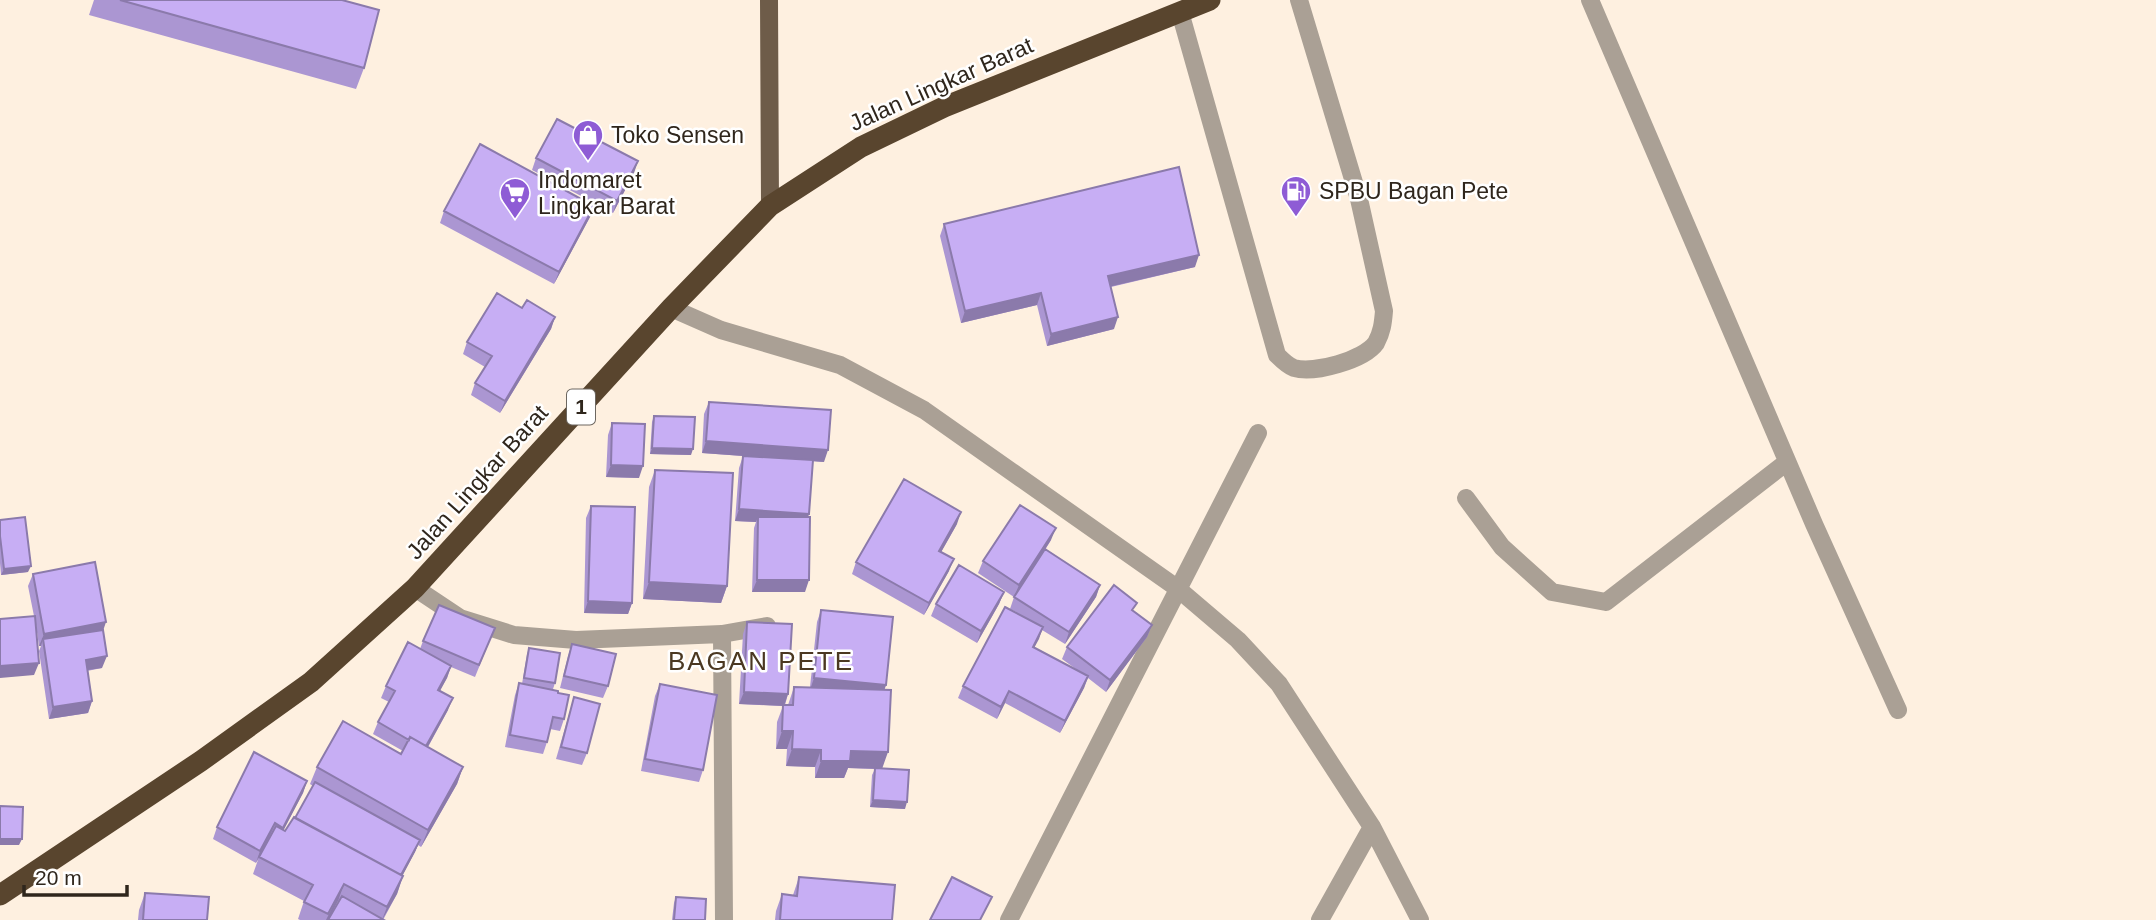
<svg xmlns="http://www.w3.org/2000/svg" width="2156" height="920" font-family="Arial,sans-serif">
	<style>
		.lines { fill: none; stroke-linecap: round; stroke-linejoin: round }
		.minor { stroke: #aaa095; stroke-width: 18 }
		.major { stroke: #6e5c49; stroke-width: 18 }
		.highway { stroke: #59452e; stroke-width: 21 }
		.wall { fill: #ab96d2 }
		.shaded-wall { fill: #8b7aab }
		.building { fill: #c7aef4; stroke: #8b7aab; stroke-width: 2 }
		.labels { text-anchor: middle; stroke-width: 5; stroke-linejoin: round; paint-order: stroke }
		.shield { fill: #fff; stroke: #6d6760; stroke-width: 2 }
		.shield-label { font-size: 21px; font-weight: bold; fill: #2f261c }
		.street-label { font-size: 23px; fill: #2f261c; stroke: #fff }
		.poi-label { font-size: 23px; fill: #2f261c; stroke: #fff; text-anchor: start }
		.quarter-label { font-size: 26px; letter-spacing: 2px; fill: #4b3821; stroke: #fff }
	</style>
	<rect width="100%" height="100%" fill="#fef0e0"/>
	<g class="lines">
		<path class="minor" d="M1590 0 1814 524 1898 710
			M1180 12 1277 355C1282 360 1288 366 1294 368 1314 374 1364 360 1376 343 1382 332 1383 323 1384 311L1359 199 1299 0
			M671 308 721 330 840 365 924 410 1177 588 1238 640 1279 684 1372 827 1420 920
			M1466 498 1502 547 1552 592 1606 602 1787 462
			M415 588 460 618 514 635 576 640 722 634 767 626
			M722 634 724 920
			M1009 920 1258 433
			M1320 920 1372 827"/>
		<path class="major" d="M769 0 770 206"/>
		<path class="highway" d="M0 895 201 761 311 682 415 588 671 308 770 206 861 147 944 107 1210 0"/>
	</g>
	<path class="wall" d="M94 0H342L364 68 356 89 89 15Z
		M536 158 634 173 613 213 532 170Z
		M594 206 590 217 554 284 440 223 444 211Z
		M944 224 1195 267 1111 287 1114 329 1047 346 1037 305 961 323 940 236Z
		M522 308 555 317 551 329 500 413 471 395 475 383 485 367 463 354 467 342Z
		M709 402 824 462 812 461 809 514 808 517 805 592H752L754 528 756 522 735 521 739 468 743 456 702 453 704 414Z
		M654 416 691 455 650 454 652 422Z
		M612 423 639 478 606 477 608 435Z
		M655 470 727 586 721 603 643 599 649 487Z
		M591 506 632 603 628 614 584 613 586 518Z
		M0 520 28 572 1 575 0 563Z
		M957 524 941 552 949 571 924 615 852 574 856 562Z
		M1051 540 1045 550 1100 585 1096 597 1065 644 1042 630 1034 648 1080 672 1062 659 1067 647 1134 611 1152 625 1147 637 1106 692 1088 678 1084 688 1060 733 1005 703 997 719 958 698 963 686 1016 612 1010 609 1014 597 978 573 983 561Z
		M33 574 103 631 102 668 87 671 92 701 88 713 49 719 39 651 41 646H39L36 625 34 675V616L28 586Z
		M1004 592 999 604 977 643 931 616 936 604Z
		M821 610 886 685 884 690 882 769 905 809 870 807 872 775 875 769 848 768 844 778H815V767L786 766 787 749H776L777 722 783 706 739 704 743 634 747 622 788 694 785 705H788L794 687H810L817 622Z
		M490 640 475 677 451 667 447 678 440 690 448 710 428 747 463 767 457 784 421 847 418 845 415 852 402 876H403L397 894 383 920 338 901 328 920H300L298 919 304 901 253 874 259 857 271 836 256 863 213 839 217 827 307 781 303 793 283 830 285 831 295 818 313 786 310 784 317 767 401 754 403 751 373 734 378 722 389 702 381 698 386 686 420 649 423 641Z
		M572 644 608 686 603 698 560 688 568 656Z
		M529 648 555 683 553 689 558 693 564 719 560 731 550 729 547 742 543 754 505 747 515 695 519 683 522 684 527 654Z
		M660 684 703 770 699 782 641 771 655 696Z
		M574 697 587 753 582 765 556 759Z
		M799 877 892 920H775L776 911 782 894 793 895Z
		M145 893 207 920H138L139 910Z
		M676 897 705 920H672L674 903Z"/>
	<path class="shaded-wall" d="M638 161 634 173 613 213 617 201Z
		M594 206 590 217 554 284 559 272Z
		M1199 255 1195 267 1104 288 1108 276Z
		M1041 293 1037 305 961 323 965 311Z
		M555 317 551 329 500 413 505 401Z
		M1118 317 1114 329 1047 346 1051 334Z
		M706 441 828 450 824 462 702 453Z
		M652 448 693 449 691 455 650 454Z
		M611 465 643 466 639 478 606 477Z
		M739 509 809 514 804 526 758 517 756 522 735 521Z
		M961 512 957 524 935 563 939 551Z
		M1056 528 1051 540 1014 597 1019 585Z
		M954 559 949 571 924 615 929 603Z
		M31 566 28 572 1 575 4 569Z
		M757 580H809L805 592H752Z
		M649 582 727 586 721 603 643 599Z
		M1100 585 1096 597 1065 644 1069 632Z
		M1004 592 999 604 977 643 981 631Z
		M588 601 632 603 628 614 584 613Z
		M106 622 102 634 43 639 41 646H39L44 634Z
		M1152 625 1147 637 1106 692 1110 680Z
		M1043 627 1039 639 1028 659 1033 647Z
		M107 656 102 668 81 671 86 660Z
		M39 663 34 675 0 678V666Z
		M451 666 447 678 434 702 438 690Z
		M1088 676 1084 688 1060 733 1065 721Z
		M814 678 886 685 882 697 810 690Z
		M1009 691 1005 703 997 719 1001 707Z
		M744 692 788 694 784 706 739 704Z
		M453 698 448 710 420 761 424 749Z
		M92 701 88 713 49 719 53 707Z
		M782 731H793L787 749H776Z
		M792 749 821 750 815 767 786 766Z
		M851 751 888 752 882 769 848 768 844 778H815L821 761Z
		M463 767 457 784 421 847 428 830Z
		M307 781 303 793 279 839 283 828Z
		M873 800 907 802 905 809 870 807Z
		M275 823 270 835 256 863 260 851Z
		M0 839H22L19 845H0Z
		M420 840 415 852 396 888 400 876Z
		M403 876 397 894 382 920 387 907Z
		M344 884 338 901 328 920H326Z"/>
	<path class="building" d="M120 0H342L379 10 364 68Z
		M557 119 638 161 617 201 536 158Z
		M480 144 594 206 559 272 444 211Z
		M1179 167 1199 255 1108 276 1118 317 1051 334 1041 293 965 311 944 224Z
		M497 293 522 308 527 300 555 317 505 401 475 383 492 356 467 342Z
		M709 402 831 410 828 450 706 441Z
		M654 416 695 417 693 449 652 448Z
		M612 423 645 424 643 466 611 465Z
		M743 456 813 460 809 514 739 509Z
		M655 470 733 473 727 586 649 582Z
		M904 479 961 512 939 551 954 559 929 603 856 562Z
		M1020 505 1056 528 1019 585 983 561Z
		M591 506 635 507 632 603 588 601Z
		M25 517 31 566 4 569 0 536V520Z
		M758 517H810L809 580H757Z
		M1045 549 1100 585 1069 632 1014 597Z
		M95 562 106 622 44 634 33 574Z
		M959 565 1004 592 981 631 936 604Z
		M1114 585 1137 603 1132 610 1152 625 1110 680 1067 647Z
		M439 605 495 628 479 665 423 641Z
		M1005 607 1043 627 1033 647 1088 676 1065 721 1009 691 1001 707 963 686Z
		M821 610 893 617 886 685 814 678Z
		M35 616 39 663 0 666V619Z
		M747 622 792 624 788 694 744 692Z
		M103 630 107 656 86 660 92 701 53 707 43 639Z
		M408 642 451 666 438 690 453 698 426 746 410 737 409 740 378 722 395 691 386 686Z
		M572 644 616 654 608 686 564 676Z
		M529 648 560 653 555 683 524 678Z
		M519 683 558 691V693L569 695 564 719 553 717 547 742 510 735Z
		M660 684 717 695 703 770 645 759Z
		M794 687 891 690 888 752 851 751 850 761H821V750L792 749 793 731H782L783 705H793Z
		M574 697 600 704 587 753 561 747Z
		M343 721 401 754 410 737 463 767 428 830 317 767Z
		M254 752 307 781 283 828 275 823 260 851 217 827Z
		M875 768 909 770 907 802 873 800Z
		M315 782 420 840 401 875 295 818Z
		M0 806 23 807 22 839H0Z
		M294 817 403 876 387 907 344 884 328 914 304 902 313 885 259 857 276 826 285 831Z
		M799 877 895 885 892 920H780L782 894 797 896Z
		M952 877 992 897 980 920H930Z
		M145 893 209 897 207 920H143Z
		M342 896 384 920H328Z
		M676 897 706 899 705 920H674Z"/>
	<defs>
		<g id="shop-pin" transform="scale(1.575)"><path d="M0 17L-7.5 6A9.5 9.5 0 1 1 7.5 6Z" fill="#8e5cd5" stroke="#fff"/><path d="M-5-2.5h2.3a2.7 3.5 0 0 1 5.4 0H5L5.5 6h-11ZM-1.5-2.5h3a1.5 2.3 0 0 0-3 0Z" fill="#fff"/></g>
		<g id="fuel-pin" transform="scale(1.575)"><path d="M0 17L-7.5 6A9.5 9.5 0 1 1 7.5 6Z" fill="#8e5cd5" stroke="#fff"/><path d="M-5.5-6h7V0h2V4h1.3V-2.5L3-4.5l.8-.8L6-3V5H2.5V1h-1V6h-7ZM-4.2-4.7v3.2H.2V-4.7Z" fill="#fff"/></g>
		<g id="supermarket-pin" transform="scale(1.575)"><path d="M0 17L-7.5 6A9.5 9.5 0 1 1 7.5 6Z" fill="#8e5cd5" stroke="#fff"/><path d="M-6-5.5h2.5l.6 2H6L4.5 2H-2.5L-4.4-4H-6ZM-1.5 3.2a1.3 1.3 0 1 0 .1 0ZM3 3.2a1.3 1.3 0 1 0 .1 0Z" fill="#fff"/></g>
	</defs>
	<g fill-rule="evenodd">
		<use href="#shop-pin" x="588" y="135"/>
		<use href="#fuel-pin" x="1296" y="191"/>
		<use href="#supermarket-pin" x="515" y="193"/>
	</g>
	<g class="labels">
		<rect class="shield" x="567" y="389.5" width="28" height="35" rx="5"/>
		<g class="shield-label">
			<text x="581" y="414">1</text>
		</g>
		<g class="street-label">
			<text transform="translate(941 84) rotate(-24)" y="8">Jalan Lingkar Barat</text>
			<text transform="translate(477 482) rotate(-48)" y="8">Jalan Lingkar Barat</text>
		</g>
		<g class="poi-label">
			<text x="611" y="143">Toko Sensen</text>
			<text x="538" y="188">Indomaret<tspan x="538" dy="26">Lingkar Barat</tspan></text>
			<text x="1319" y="199">SPBU Bagan Pete</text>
		</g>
		<g class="quarter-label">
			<text x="761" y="670">BAGAN PETE</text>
		</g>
	</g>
	<path d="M24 885v10h103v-10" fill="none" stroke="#2f261c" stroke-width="3.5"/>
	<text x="35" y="885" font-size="21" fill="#2f261c" stroke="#ffffff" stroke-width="5" paint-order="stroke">20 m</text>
</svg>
